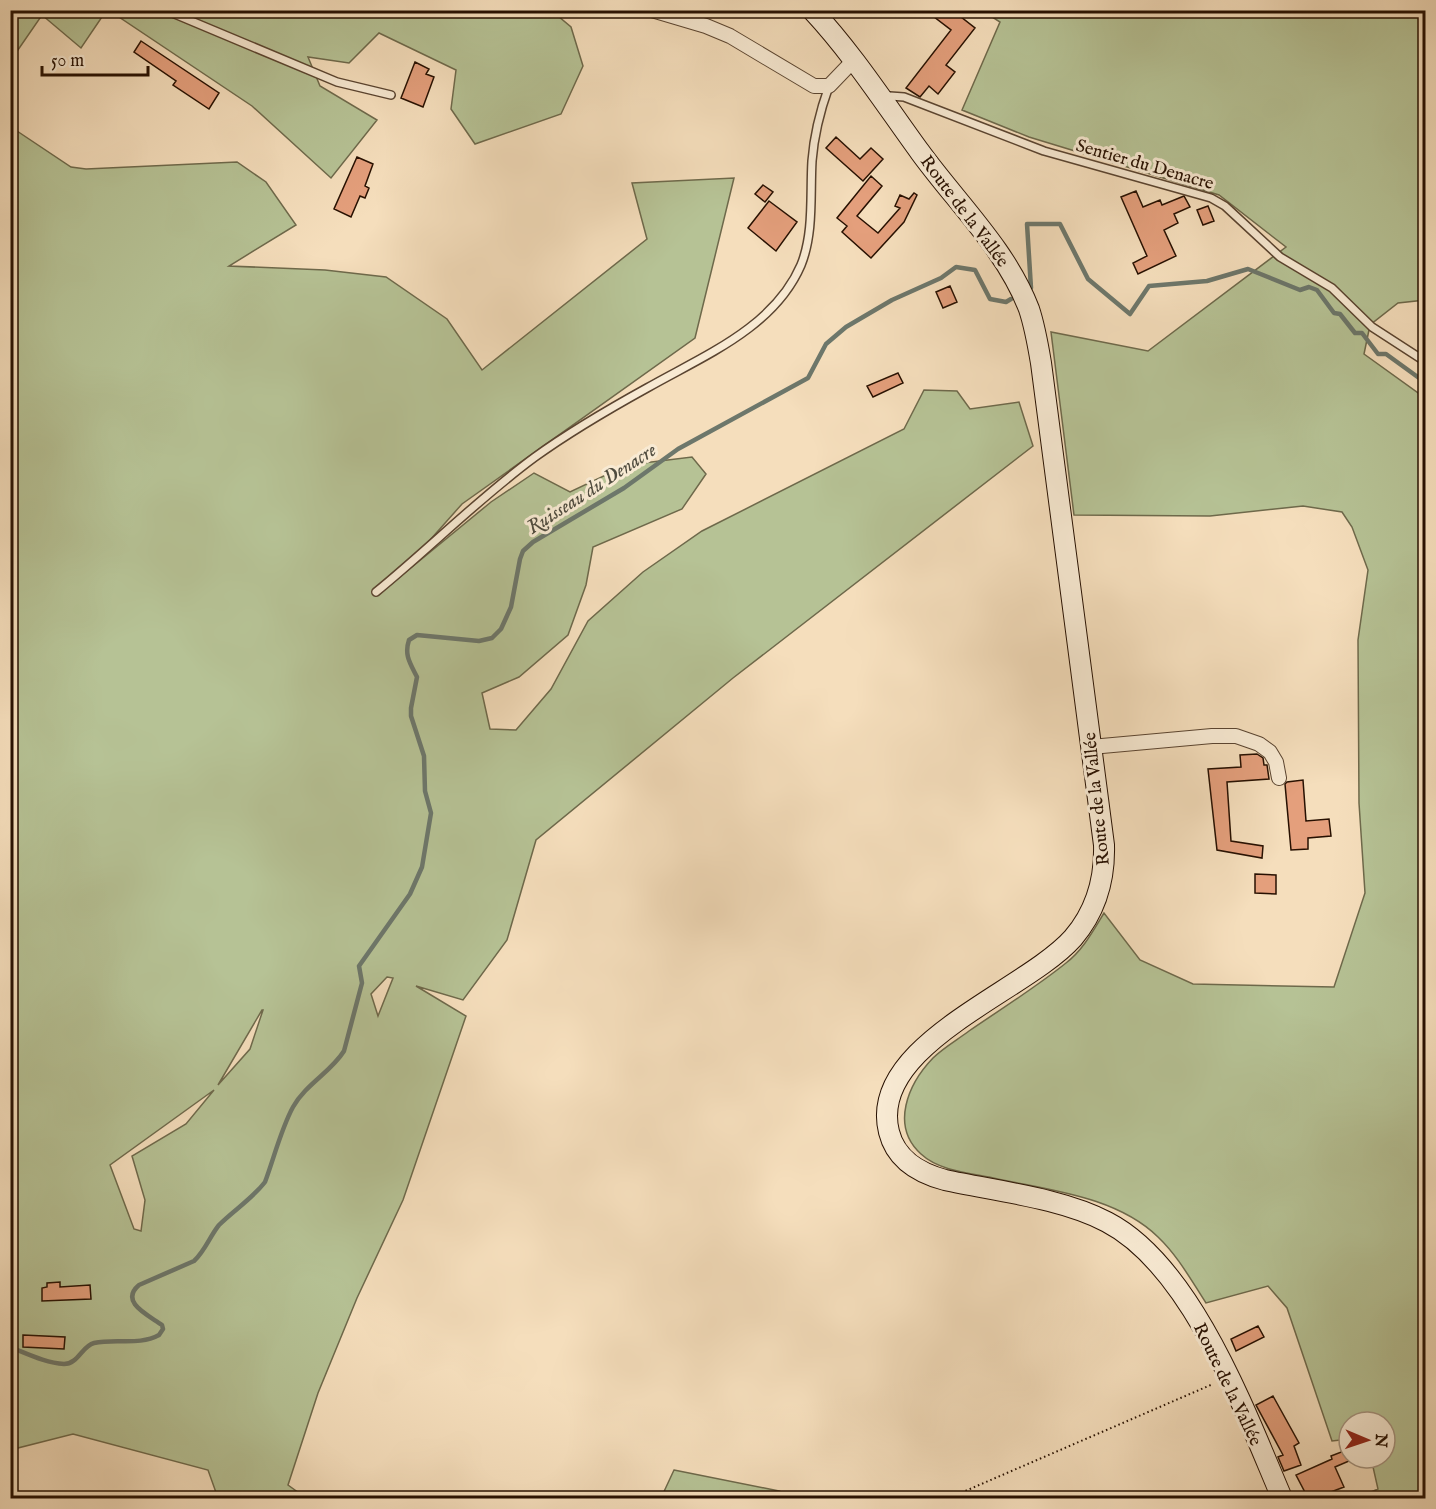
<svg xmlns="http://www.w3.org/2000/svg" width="1436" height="1509" font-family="'IM FELL English',serif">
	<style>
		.green { fill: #b6c295; stroke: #6e694b; stroke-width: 1.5; fill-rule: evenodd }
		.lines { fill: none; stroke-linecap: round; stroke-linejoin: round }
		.stream { stroke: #6d776b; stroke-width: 4.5 }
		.building { fill: #e49f7c; stroke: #271001; stroke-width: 1.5 }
		.lane-casing { stroke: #5a4430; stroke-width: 10 }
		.street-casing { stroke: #5a4430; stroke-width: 16 }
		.secondary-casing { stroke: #271001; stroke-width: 22 }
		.path { stroke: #271001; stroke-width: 2; stroke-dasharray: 1.5 3; stroke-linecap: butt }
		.lane { stroke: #f8ead3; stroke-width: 7 }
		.street { stroke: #f8ead3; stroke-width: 14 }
		.secondary { stroke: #f8ead3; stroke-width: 20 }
		.labels { text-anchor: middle; stroke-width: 6; stroke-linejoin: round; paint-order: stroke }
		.street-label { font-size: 18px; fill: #271001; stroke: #f8ead3 }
		.water-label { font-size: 20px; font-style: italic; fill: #504c3f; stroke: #f8ead3 }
	</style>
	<rect width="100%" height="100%" fill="#f5debc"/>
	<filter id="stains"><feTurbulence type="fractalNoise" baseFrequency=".00333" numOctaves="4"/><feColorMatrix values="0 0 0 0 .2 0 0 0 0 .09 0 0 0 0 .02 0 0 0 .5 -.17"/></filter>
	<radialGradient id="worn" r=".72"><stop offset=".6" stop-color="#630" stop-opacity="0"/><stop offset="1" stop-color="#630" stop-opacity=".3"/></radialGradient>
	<path class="green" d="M11 10H106V11L81 48 42 15 11 60Z
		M110 11H552L571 27 583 66 561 114 475 144 451 109 456 70 379 33 349 63 308 57 320 86 377 120 331 178 252 106Z
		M983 11H1425V300L1398 303 1370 325 1364 354 1425 398V1498H1357L1378 1489 1371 1458H1385V1422H1349V1439L1332 1441 1287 1308 1268 1286 1206 1303C1191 1280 1178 1256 1158 1237 1115 1195 1045 1190 989 1177 967 1173 938 1170 921 1154 890 1126 908 1084 933 1058 943 1048 957 1040 969 1031 1001 1009 1035 988 1066 963 1083 950 1093 931 1104 913L1140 960 1193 984 1334 987 1365 893 1359 803 1358 640 1368 570 1352 527 1342 512 1303 506 1210 516 1074 515 1051 332 1148 351 1286 247 1219 195 1029 137 962 110 1000 22Z
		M11 127 71 167 86 169 237 162 266 182 296 225 229 266 325 270 386 277 447 319 482 370 647 239 632 183 734 178 695 338 462 504 390 585 491 502 534 473 570 492 627 465 692 457 706 474 682 509 593 547 586 585 568 635 519 677 482 693 490 729 516 730 551 689 588 621 643 572 702 531 904 429 924 390 957 391 970 409 1019 402 1033 446 733 678 536 840 507 940 463 1000 416 986 466 1016 403 1200 357 1298 318 1393 288 1485 306 1498H218L208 1470 73 1434 18 1448 11 1456ZM387 977 393 978 378 1016 371 994ZM263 1010 250 1049 218 1085 262 1010ZM214 1090 186 1124 132 1156 145 1200 141 1231 134 1229 110 1165Z
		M674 1470 779 1491 797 1498H661Z"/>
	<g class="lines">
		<path class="stream" d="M1031 288 1027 224H1060L1088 279 1130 314 1149 286 1207 281 1248 269 1300 290 1309 287 1317 290 1334 313 1340 314 1355 333H1362L1378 354H1386L1426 383
			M10 1347C28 1354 46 1363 64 1364 78 1364 82 1346 94 1343 116 1338 139 1346 159 1335L163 1329 162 1325C148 1315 119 1302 139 1285L194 1261C205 1251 210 1236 219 1225 234 1210 252 1199 265 1182 274 1158 281 1129 293 1107 306 1084 331 1072 344 1051L362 983 359 966 410 894 422 867 431 813 425 791 424 756 411 716V708L417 677C410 663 404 655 409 640L417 635 479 641 492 638 501 629 511 607 520 559 523 551 533 542 624 488 678 449 808 378 826 344 846 327 892 300 941 278 956 267 975 270 990 299 1006 302 1011 299"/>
	</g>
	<path class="building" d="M925 10H952L975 28 946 65 955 72 938 94 929 86 920 97 906 88 951 30Z
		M141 41 219 93 209 109 173 85 176 81 134 52Z
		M415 62 429 69 426 74 434 77 423 107 401 98Z
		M836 137 860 159 871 148 883 159 863 181 826 148Z
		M357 157 373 164 365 186 369 188 365 198 360 196 351 217 334 209Z
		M871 176 882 186 857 216 878 233 900 208 895 206 900 195 909 199 914 193 917 195 904 222 871 258 842 232 847 226 837 218Z
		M763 185 773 192 765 202 755 194Z
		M1136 191 1143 207 1160 200 1162 205 1184 196 1190 207 1174 214 1178 223 1164 230 1176 256 1138 274 1133 263 1147 256 1121 197Z
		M769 201 797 222 776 251 748 228Z
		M1208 206 1214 221 1203 225 1197 210Z
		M950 286 957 302 943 308 936 292Z
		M898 373 903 383 873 397 867 386Z
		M1257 754 1263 758 1264 765H1267L1269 779 1227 782 1231 841 1263 846 1262 858 1217 850 1208 769 1241 767 1240 755Z
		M1303 780 1306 821 1329 819 1331 836 1308 838V849L1291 850 1285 784 1287 782Z
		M1255 874 1276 875V894L1255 893Z
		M60 1282V1287L90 1285 91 1299 42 1301V1288L47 1287V1283Z
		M1258 1326 1264 1337 1236 1351 1231 1339Z
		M23 1335 65 1337 64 1349 23 1347Z
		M1273 1396 1299 1443 1294 1446 1301 1465 1284 1471 1278 1457 1283 1455 1256 1405Z
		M1349 1449V1461L1335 1467 1344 1487 1315 1498H1308L1296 1475 1332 1459 1331 1456Z"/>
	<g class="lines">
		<g class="lane-casing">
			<path id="lane" d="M165 10 337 82 391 95
				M884 99 890 96 904 97 1044 151 1211 198 1225 206 1280 257 1332 288 1372 327 1426 362
				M376 592C430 548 479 498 535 457 571 431 609 409 647 388 703 356 774 328 801 265 814 233 810 195 812 161 814 135 820 111 829 86"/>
		</g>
		<g class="street-casing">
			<path id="street" d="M652 10 706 26 730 36 814 86H829L854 60
				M1091 747 1212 736H1236L1259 744 1270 752 1276 762 1279 778"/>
		</g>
		<g class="secondary-casing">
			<path id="secondary" d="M812 10C853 54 885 104 920 152 957 203 1006 249 1029 309 1035 327 1038 345 1041 363L1104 845C1105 880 1096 911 1073 938 1025 992 867 1045 889 1132 896 1160 919 1173 945 1180 995 1191 1062 1198 1107 1222 1192 1266 1246 1414 1282 1498"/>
		</g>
		<path class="path" d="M949 1498 1213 1384"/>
		<use href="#lane" class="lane"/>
		<use href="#street" class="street"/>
		<use href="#secondary" class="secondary"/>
	</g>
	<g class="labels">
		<g class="street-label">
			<text transform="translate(1145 164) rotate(16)" y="6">Sentier du Denacre</text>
			<text transform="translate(965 211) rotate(53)" y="6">Route de la Vallée</text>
			<text transform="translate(1096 799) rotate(-96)" y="6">Route de la Vallée</text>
			<text transform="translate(1228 1384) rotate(64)" y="6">Route de la Vallée</text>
		</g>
		<g class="water-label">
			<text transform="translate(591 488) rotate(-33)" y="7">Ruisseau du Denacre</text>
		</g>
	</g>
	<rect width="1436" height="1509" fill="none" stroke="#f5debc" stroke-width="36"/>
	<rect x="12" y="12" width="1412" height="1485" fill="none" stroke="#271001" stroke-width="3"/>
	<rect x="18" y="18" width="1400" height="1473" fill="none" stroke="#271001" stroke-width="1.5"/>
	<g transform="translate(1367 1440) rotate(92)"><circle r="28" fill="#f8ead3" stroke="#a4937f" stroke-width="1.5"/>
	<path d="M0-4.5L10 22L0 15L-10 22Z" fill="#8f2418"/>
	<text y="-9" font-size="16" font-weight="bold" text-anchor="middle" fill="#271001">N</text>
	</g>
	<path d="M42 66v9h106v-9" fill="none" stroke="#271001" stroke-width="3"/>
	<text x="51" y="66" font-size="18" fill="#271001" stroke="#f8ead3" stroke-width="4.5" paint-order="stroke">50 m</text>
	<rect width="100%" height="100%" filter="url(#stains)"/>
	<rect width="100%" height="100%" fill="url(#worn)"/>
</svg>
